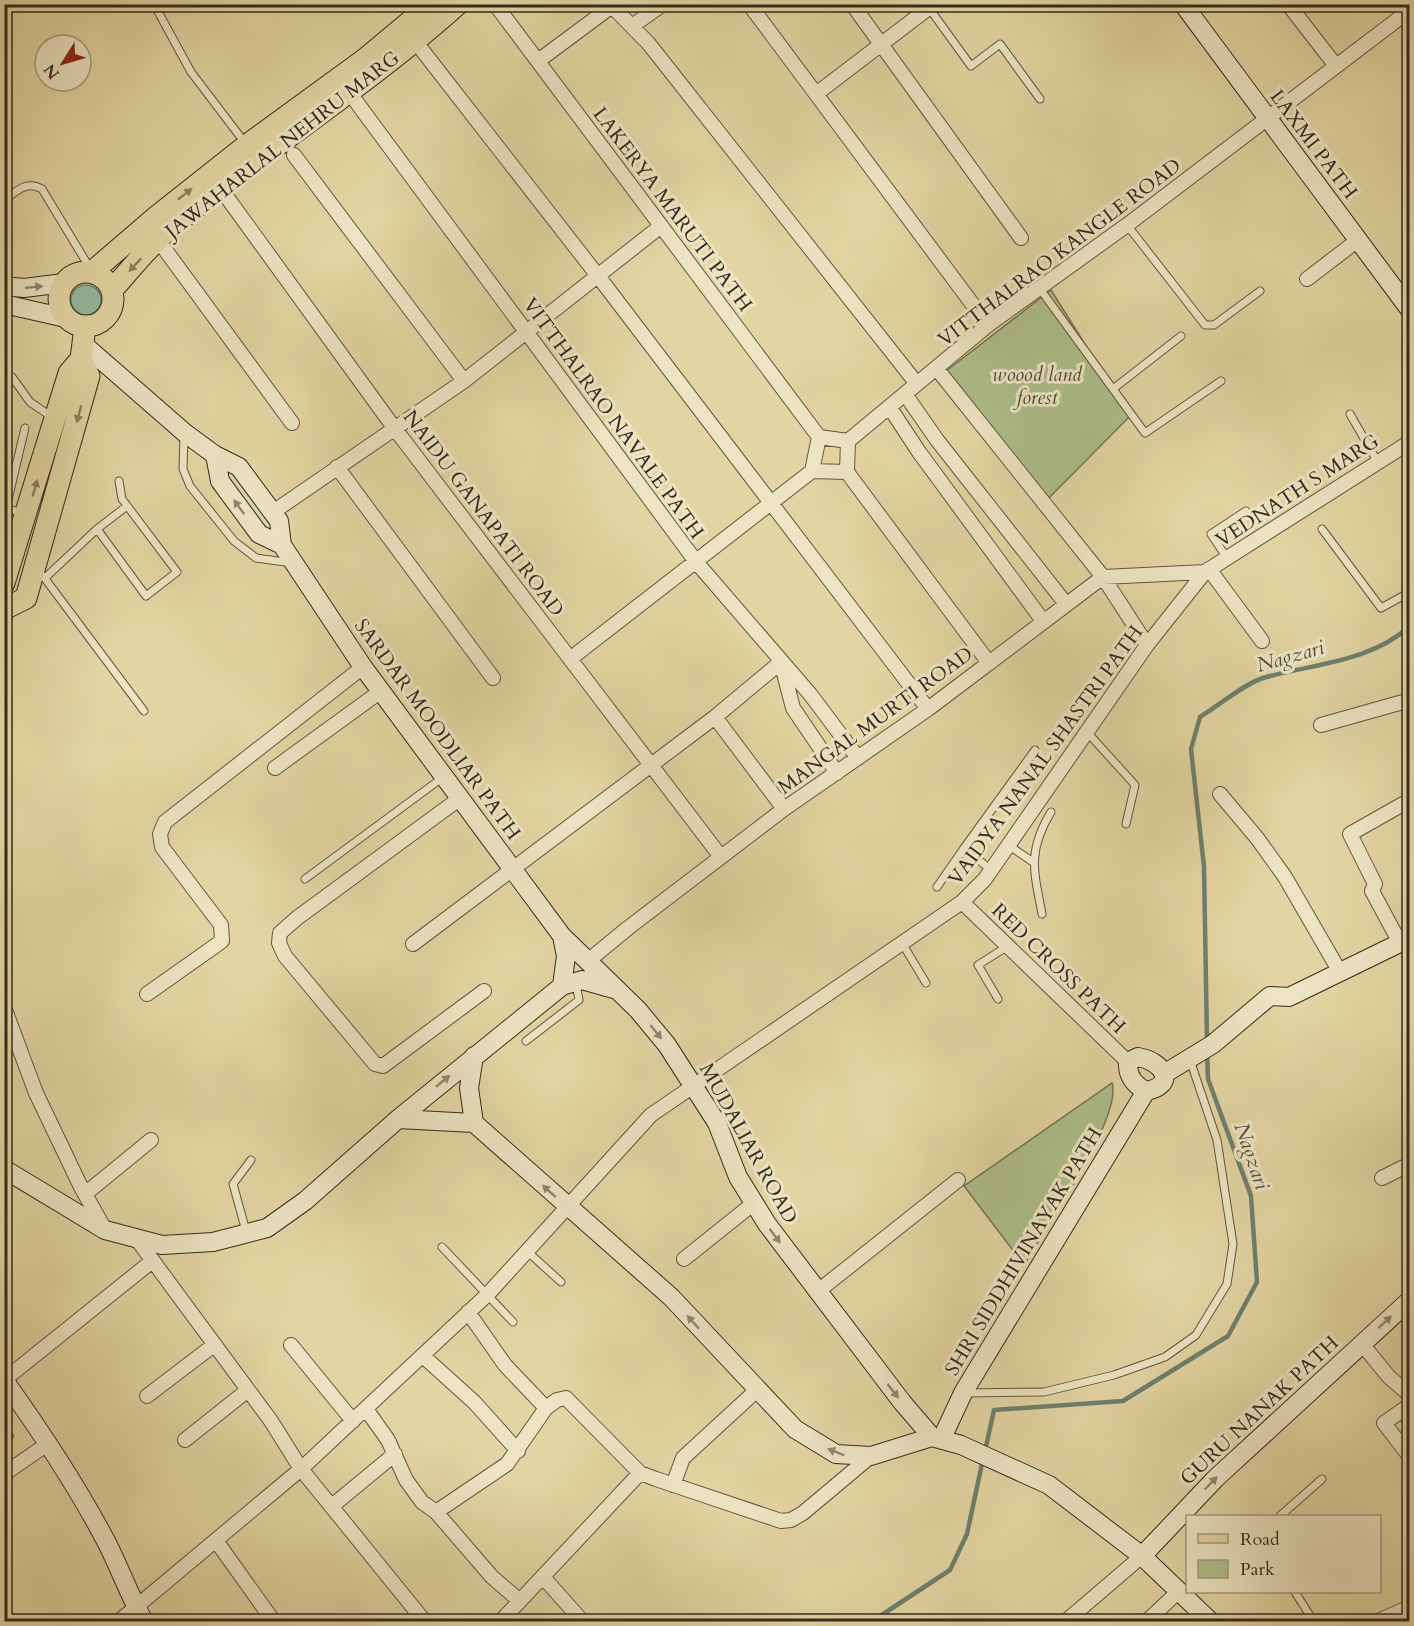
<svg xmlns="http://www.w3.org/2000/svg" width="1414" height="1626" font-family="Cardo,serif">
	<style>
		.green { fill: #adbe8a; stroke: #707454; stroke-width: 1.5 }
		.water { fill: #96b9a1; stroke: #6e806d; stroke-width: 1.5 }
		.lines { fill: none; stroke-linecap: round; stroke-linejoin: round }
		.stream { stroke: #6e806d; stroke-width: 4.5 }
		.lane-casing { stroke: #5f5640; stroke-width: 9 }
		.street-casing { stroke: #5f5640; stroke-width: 16 }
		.secondary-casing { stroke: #332b1f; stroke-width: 20 }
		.primary-casing { stroke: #332b1f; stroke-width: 23 }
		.lane { stroke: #ede4c3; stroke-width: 7 }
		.street { stroke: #ede4c3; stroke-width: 14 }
		.secondary { stroke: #ede4c3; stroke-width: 18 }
		.primary { stroke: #e3d5a3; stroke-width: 21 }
		.oneway { fill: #8b8061 }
		.oneway2 { fill: #908871 }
		.labels { text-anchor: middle; stroke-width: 6; stroke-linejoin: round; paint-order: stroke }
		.street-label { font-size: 20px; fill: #332b1f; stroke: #ede4c3 }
		.park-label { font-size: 20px; font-style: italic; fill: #4b4834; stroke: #ede4c3 }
		.water-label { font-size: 21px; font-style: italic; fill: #4c4e40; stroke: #ede4c3 }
	</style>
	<rect width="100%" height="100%" fill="#e3d5a3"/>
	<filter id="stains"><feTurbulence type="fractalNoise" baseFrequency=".00333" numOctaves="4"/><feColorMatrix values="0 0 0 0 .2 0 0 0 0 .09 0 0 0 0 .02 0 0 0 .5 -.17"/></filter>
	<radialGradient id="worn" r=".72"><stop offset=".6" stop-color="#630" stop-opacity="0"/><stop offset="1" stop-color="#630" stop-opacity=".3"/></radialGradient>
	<path class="green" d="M1051 290 1113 389 1133 413 1048 499 945 372Z
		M1112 1083C1123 1116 1044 1231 1024 1265L964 1186Z"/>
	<path class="water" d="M71 300a15 15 0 1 1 30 0a15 15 0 1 1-30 0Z"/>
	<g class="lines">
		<path class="stream" d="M1207 1041 1204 867 1191 749 1200 717C1218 706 1244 684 1263 678 1312 664 1371 662 1410 626
			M4 1419 12 1436 4 1449
			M985 1451 994 1410 1123 1401 1228 1336 1257 1282 1251 1196 1208 1079 1207 1052
			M871 1622 950 1570 967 1534 983 1459"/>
		<g class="lane-casing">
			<path id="lane" d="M155 6 191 72 245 143
				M929 8 971 66 1000 44 1040 99
				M4 200C17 191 27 180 42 189L91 270
				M1127 225 1205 325H1214L1260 291
				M1040 289 1145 433 1221 381
				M12 377 30 402 52 417
				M1113 389 1181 336
				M1350 414 1377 461
				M184 435 183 469 190 486 234 541 256 558 292 563
				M22 513 6 508 25 428
				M97 529 127 506
				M1322 529 1381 608 1410 592
				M1227 558 1211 534 1246 511
				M43 576 144 711
				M45 578 97 529 146 596 177 572 122 499 119 481
				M1087 732 1135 785 1126 824
				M1008 845 1033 862
				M991 870 964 848 1035 750
				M305 879 442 778
				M937 887 964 848
				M1042 914C1034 871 1027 852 1051 812
				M902 943 926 983
				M998 999 978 965 1008 946
				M526 1041 579 1000 576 984
				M246 1231 233 1184 251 1160
				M442 1247 513 1322
				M528 1252 561 1282
				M966 1393 1044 1392 1114 1375 1165 1357 1196 1335 1227 1284 1233 1244 1217 1140 1190 1060
				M1280 1516 1322 1479
				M1295 1592 1314 1622"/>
		</g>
		<g class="street-casing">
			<path id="street" d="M495 4 819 437
				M610 4 649 44 917 384
				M749 4 988 325
				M852 4 1021 238
				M1288 4 1336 66
				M632 26 663 4
				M415 41 598 276 928 709
				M538 61 612 6
				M349 92 697 563 810 694 858 758
				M816 94 934 4
				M294 155 464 381
				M221 189 395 429 721 857
				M158 240 292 423
				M1307 279 1358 240
				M937 369 1103 577 1147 645
				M905 394 937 440 1066 604
				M890 408 919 452 1043 621
				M819 437 848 441 847 472 812 471Z
				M848 441 988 325 1127 225 1410 10
				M337 467 493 678
				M847 472 989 663
				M273 512 464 381 661 226
				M1209 569 1262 641
				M570 659 812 471
				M715 717 784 809
				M1321 725 1410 700
				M275 768 381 691
				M1220 794 1257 838 1285 877 1340 972
				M459 799 297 918 280 933 279 943 285 956 375 1064 383 1066 484 991
				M962 902 1128 1062
				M1400 943 1372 891 1375 884 1350 834 1403 804
				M413 944 715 717 781 662 793 708 837 773
				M589 960 628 928 784 809 928 709 1103 577 1205 572
				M147 994 222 941 221 925 162 847 160 834 165 822 363 667
				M4 1007 36 1093 80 1185 105 1230
				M1382 1178 1410 1164
				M85 1194 151 1140
				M136 1238 271 1421 301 1469 425 1622
				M684 1259 754 1203
				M817 1292 958 1180
				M468 1312 505 1365 546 1408 557 1400 566 1398 640 1473 656 1479 781 1521 791 1520 803 1513 871 1456
				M1362 1344 1389 1377 1410 1395
				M291 1345 353 1421
				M423 1356 474 1402 518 1451
				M4 1380 151 1262
				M147 1396 214 1345
				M1410 1405 1384 1423 1410 1457
				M366 1409 388 1440 406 1480 422 1502 436 1512 492 1577 520 1601
				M185 1440 248 1390
				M4 1474 49 1443
				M673 1485 683 1458 757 1390
				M332 1506 395 1454
				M436 1512 507 1464 546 1408
				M217 1542 274 1622
				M543 1577 583 1622
				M118 1622 301 1469 488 1294 651 1115 962 902 985 879 1147 645 1205 572 1410 442
				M500 1622 640 1473
				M1065 1622 1142 1556
				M1146 1622 1179 1591
				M1376 1622 1410 1607"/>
		</g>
		<g class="secondary-casing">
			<path id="secondary" d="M1183 4 1410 310
				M4 286 24 288 64 283
				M4 304 66 318
				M83 344 185 433 215 455 239 467 279 521 282 545 363 667 562 936 638 1010 667 1045 717 1123 738 1177 767 1224 902 1402 932 1437
				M215 455 220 481 259 534 282 545
				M562 986 566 956 562 936
				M1138 1057C1163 1061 1178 1085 1146 1091 1134 1085 1127 1075 1128 1062Z
				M1164 1074 1213 1044 1270 996 1289 997 1410 938
				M398 1119 474 1123 671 1297 795 1429 836 1454 871 1456 932 1437 961 1445 1049 1485 1142 1556 1211 1622
				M474 1123 469 1088 474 1056
				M4 1169 105 1230 162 1245 213 1242 267 1228 305 1201 398 1119 562 986 582 980 614 989
				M4 1380C42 1433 77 1486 107 1543 120 1569 130 1596 144 1622
				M942 1438 963 1393 1146 1091
				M1142 1556 1216 1478 1410 1300"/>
		</g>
		<g class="primary-casing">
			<path id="primary" d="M59 299a27 27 0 1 1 54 0a27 27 0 1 1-54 0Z
				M92 272 156 217 247 145 365 59 431 4
				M112 290C130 270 148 247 168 230 262 151 367 86 458 4
				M4 583 69 373 81 359 85 327
				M4 609 26 598 89 376 81 359"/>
		</g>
		<use href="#lane" class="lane"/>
		<use href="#street" class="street"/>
		<use href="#secondary" class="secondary"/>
		<use href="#primary" class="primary"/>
	</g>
	<defs><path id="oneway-solid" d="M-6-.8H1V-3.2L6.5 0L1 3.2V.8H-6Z" transform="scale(1.5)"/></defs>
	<g class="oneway">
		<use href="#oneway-solid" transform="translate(185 194) rotate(-38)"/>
		<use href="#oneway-solid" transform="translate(135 265) rotate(133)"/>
		<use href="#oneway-solid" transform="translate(79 414) rotate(105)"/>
		<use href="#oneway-solid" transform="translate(35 488) rotate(-74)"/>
	</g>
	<g class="oneway2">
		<use href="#oneway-solid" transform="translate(34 287) rotate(-6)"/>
		<use href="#oneway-solid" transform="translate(239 507) rotate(-126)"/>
		<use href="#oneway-solid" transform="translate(656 1032) rotate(51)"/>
		<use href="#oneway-solid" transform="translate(443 1081) rotate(-40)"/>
		<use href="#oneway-solid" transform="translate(549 1191) rotate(-138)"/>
		<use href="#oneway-solid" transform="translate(775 1236) rotate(53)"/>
		<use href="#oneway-solid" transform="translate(693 1322) rotate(-132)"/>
		<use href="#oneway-solid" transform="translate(1385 1322) rotate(-43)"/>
		<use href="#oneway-solid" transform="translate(893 1391) rotate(52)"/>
		<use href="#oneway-solid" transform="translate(836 1452) rotate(-158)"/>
		<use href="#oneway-solid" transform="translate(1211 1483) rotate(-46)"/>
	</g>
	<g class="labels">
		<g class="street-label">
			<text transform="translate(282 144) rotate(-38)" y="7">JAWAHARLAL NEHRU MARG</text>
			<text transform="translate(1314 144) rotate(53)" y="7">LAXMI PATH</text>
			<text transform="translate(673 209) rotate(53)" y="7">LAKERYA MARUTI PATH</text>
			<text transform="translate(1059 252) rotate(-37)" y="7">VITTHALRAO KANGLE ROAD</text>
			<text transform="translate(614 418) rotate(54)" y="7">VITTHALRAO NAVALE PATH</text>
			<text transform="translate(1297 490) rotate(-33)" y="7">VEDNATH S MARG</text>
			<text transform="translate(484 513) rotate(53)" y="7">NAIDU GANAPATI ROAD</text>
			<text transform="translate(875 720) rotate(-36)" y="7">MANGAL MURTI ROAD</text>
			<text transform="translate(438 729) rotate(54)" y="7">SARDAR MOODLIAR PATH</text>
			<text transform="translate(1045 755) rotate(-54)" y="7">VAIDYA NANAL SHASTRI PATH</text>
			<text transform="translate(1059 968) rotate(44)" y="7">RED CROSS PATH</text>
			<text transform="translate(749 1143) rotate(61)" y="7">MUDALIAR ROAD</text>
			<text transform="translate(1023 1251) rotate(-59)" y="7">SHRI SIDDHIVINAYAK PATH</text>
			<text transform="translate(1259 1410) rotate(-43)" y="7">GURU NANAK PATH</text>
		</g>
		<g class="park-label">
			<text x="1037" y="381">woood land<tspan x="1037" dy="23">forest</tspan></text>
		</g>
		<g class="water-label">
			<text transform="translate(1290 656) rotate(-16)" y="7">Nagzari</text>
			<text transform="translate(1252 1156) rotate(71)" y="7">Nagzari</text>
		</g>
	</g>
	<rect width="1414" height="1626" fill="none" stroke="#e3d5a3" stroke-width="24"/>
	<rect x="6" y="6" width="1402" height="1614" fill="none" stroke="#332b1f" stroke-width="3"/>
	<rect x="12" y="12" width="1390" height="1602" fill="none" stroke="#332b1f" stroke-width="1.5"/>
	<rect x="1186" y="1515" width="195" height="78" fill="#ede4c3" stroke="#a39a81" stroke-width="1.5"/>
	<rect x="1198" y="1534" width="30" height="9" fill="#e3d5a3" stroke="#a39a81" stroke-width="1.5"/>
	<text x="1240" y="1545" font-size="18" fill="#332b1f">Road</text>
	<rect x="1198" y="1560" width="30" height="18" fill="#adbe8a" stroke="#a39a81" stroke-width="1.5"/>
	<text x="1240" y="1575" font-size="18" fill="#332b1f">Park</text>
	<g transform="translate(63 63) rotate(233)"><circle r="28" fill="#ede4c3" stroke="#a39a81" stroke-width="1.5"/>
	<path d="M0-4.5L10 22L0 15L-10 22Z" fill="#8f2418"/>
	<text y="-9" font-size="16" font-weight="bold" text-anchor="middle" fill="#332b1f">N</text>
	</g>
	<rect width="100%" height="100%" filter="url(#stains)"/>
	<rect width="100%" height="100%" fill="url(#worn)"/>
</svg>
